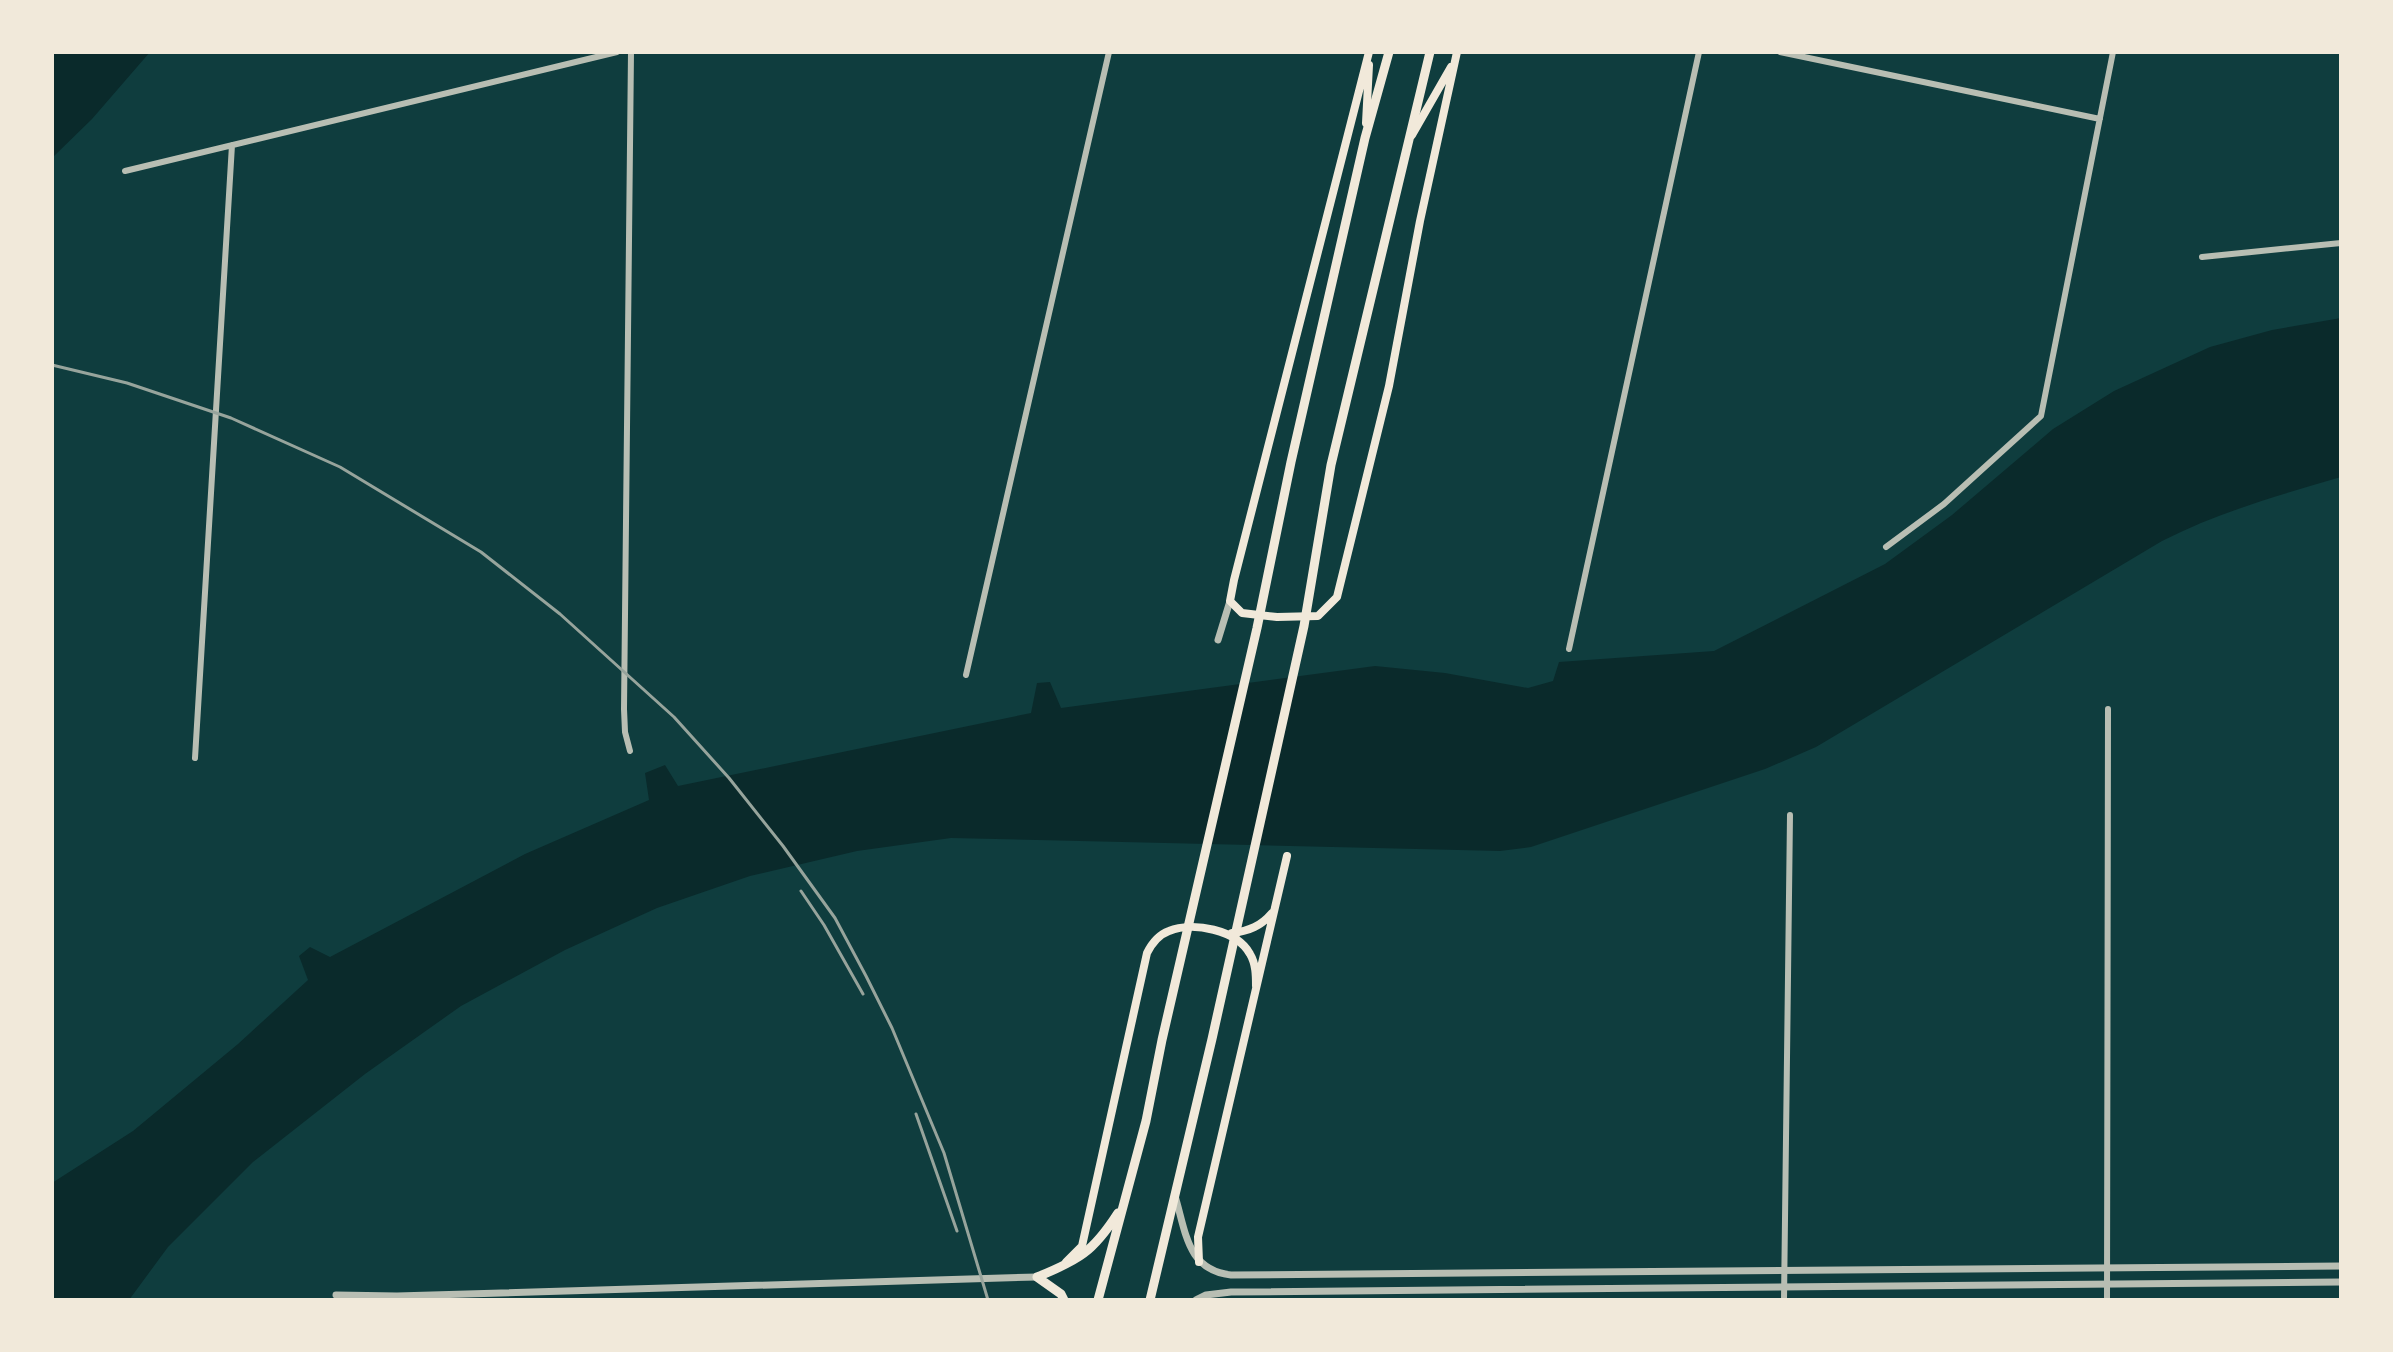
<svg xmlns="http://www.w3.org/2000/svg" width="2393" height="1352" font-family="'Source Sans 3',sans-serif">
	<style>
		.water { fill: #0a2a2b }
		.lines { fill: none; stroke-linecap: round; stroke-linejoin: round }
		.minor { stroke: #b8beb3; stroke-width: 6 }
		.tertiary { stroke: #b8beb3; stroke-width: 7 }
		.secondary { stroke: #f1e9da; stroke-width: 8 }
		.primary { stroke: #f1e9da; stroke-width: 9 }
		.rail { stroke: #97a49c; stroke-width: 3 }
	</style>
	<rect width="100%" height="100%" fill="#0f3d3e"/>
	<path class="water" d="M52 52H150L92 119 52 158Z
		M2341 318V477C2280 495 2219 512 2162 541L1816 747 1765 769 1531 847 1500 851 951 838 857 851 750 876 657 908 565 950 461 1006 365 1074 253 1162 168 1247 129 1300H52V1183L133 1131 238 1044 308 980 299 956 310 947 330 957 525 854 649 800 645 773 665 765 678 786 1031 713 1037 683 1050 682 1061 708 1375 666 1445 673 1528 688 1553 681 1559 662 1714 651 1885 564 1952 515 2053 429 2114 391 2210 347 2272 330Z"/>
	<g class="lines">
		<path class="minor" d="M1780 52 2100 119
			M125 171 617 52
			M2202 257 2341 243
			M1886 547 1944 504 2041 416 2113 52
			M1569 649 1699 52
			M966 675 1109 52
			M630 751 625 732 624 709 631 52
			M195 758 232 145
			M1784 1300 1790 815
			M2107 1300 2108 709"/>
		<path class="tertiary" d="M1218 640 1230 601
			M1175 1196C1186 1232 1187 1270 1231 1275L2341 1266
			M336 1295 397 1296 1037 1277
			M1196 1300 1206 1295 1231 1292 2341 1282"/>
		<path class="secondary" d="M1369 52 1234 580 1230 601 1242 613 1277 617 1318 616 1337 597 1389 386 1420 221 1457 52
			M1366 123 1369 65
			M1412 135 1451 67
			M1232 933C1249 931 1261 926 1272 913
			M1066 1262 1082 1246 1147 953C1152 943 1158 935 1169 931 1193 921 1237 930 1250 954 1256 964 1256 976 1256 986
			M1199 1262 1198 1237 1287 856"/>
		<path class="primary" d="M1037 1277C1079 1260 1093 1252 1118 1213
			M1037 1277 1061 1294 1064 1300
			M1098 1300 1146 1121 1162 1040 1257 628 1291 462 1365 138 1389 52
			M1150 1300 1212 1039 1304 626 1331 465 1430 52"/>
		<path class="rail" d="M52 365 127 383 231 418 340 467 481 552 560 614 674 717 729 778 783 846 835 918 866 976 892 1028 944 1153 988 1300
			M801 891 824 925 863 994
			M916 1114 957 1231"/>
	</g>
	<rect width="2393" height="1352" fill="none" stroke="#f1e9da" stroke-width="108"/>
</svg>
